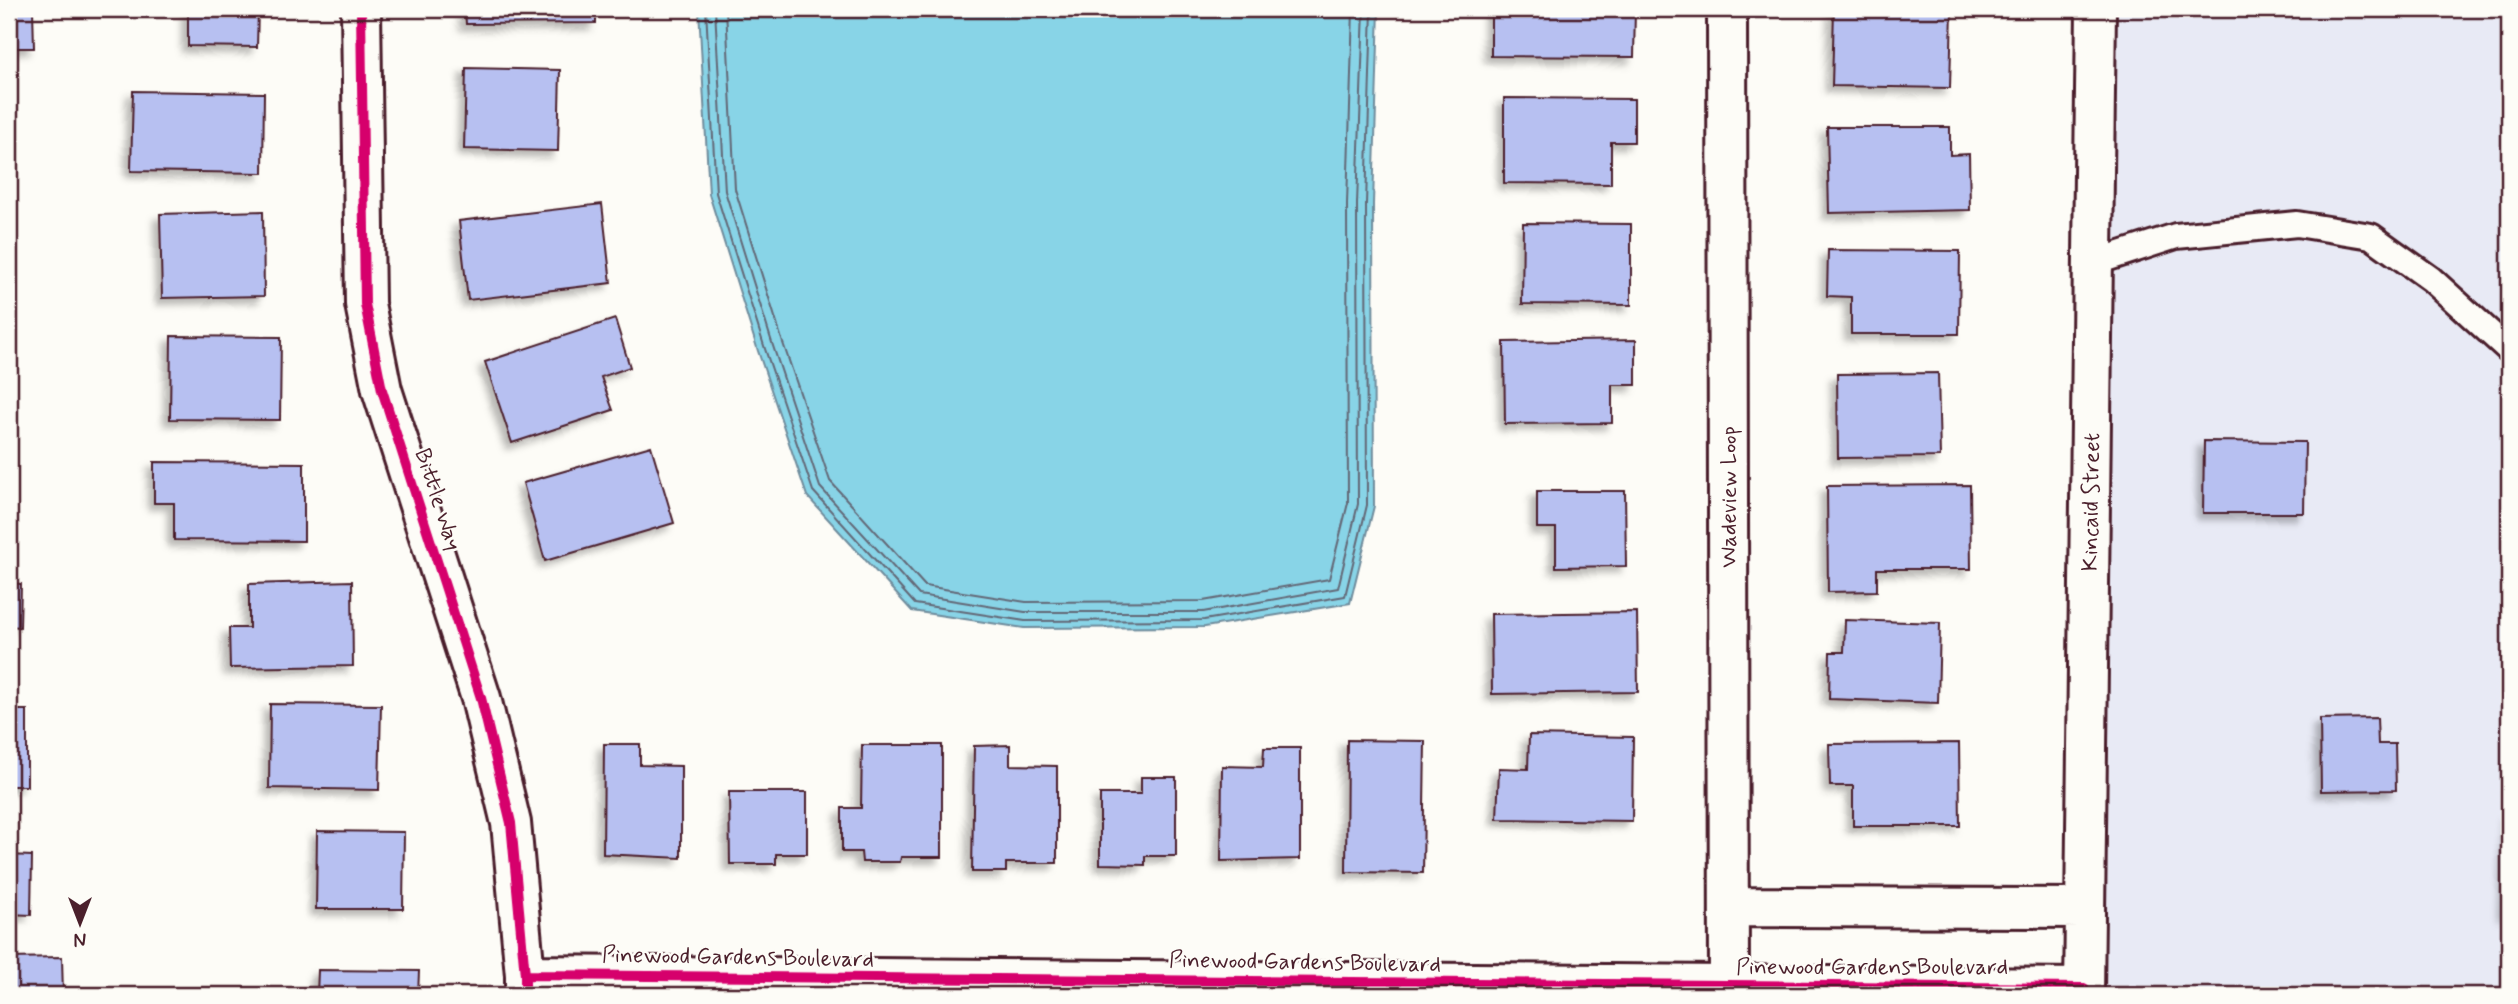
<svg xmlns="http://www.w3.org/2000/svg" width="2518" height="1004" font-family="Mynerve,sans-serif">
	<style>
		.built { fill: #e8eaf5 }
		.water { fill: #88d4e7; stroke: #6f8c9c; stroke-width: 2 }
		.lines { fill: none; stroke-linecap: round; stroke-linejoin: round }
		.shore { stroke: #636776; stroke-width: 2 }
		.building { fill: #b7c0f1; stroke: #4a1f2b; stroke-width: 2; filter: url(#shadow) }
		.service-casing { stroke: #4a1f2b; stroke-width: 30 }
		.minor-casing { stroke: #4a1f2b; stroke-width: 44 }
		.service { stroke: #fdfcf7; stroke-width: 24 }
		.minor { stroke: #fdfcf7; stroke-width: 38 }
		.cycleway-casing { stroke: #fdfcf7; stroke-width: 15 }
		.cycleway { stroke: #d6006c; stroke-width: 10 }
		.labels { text-anchor: middle; stroke-width: 5; stroke-linejoin: round; paint-order: stroke }
		.street-label { font-size: 23px; fill: #4a1f2b; stroke: #fdfcf7 }
	</style>
	<defs>
		<filter id="shadow"><feDropShadow dx="-6" dy="6" stdDeviation="3.5" flood-color="#0004"/></filter>
	</defs>
	<rect width="100%" height="100%" fill="#fdfcf7"/>
	<filter id="ink" filterUnits="userSpaceOnUse"><feTurbulence type="fractalNoise" baseFrequency=".0143" numOctaves="2"/><feDisplacementMap in="SourceGraphic" scale="14" xChannelSelector="R" yChannelSelector="G"/><feConvolveMatrix kernelMatrix="1 2 1 2 8 2 1 2 1" color-interpolation-filters="sRGB"/></filter>
	<g filter="url(#ink)">
		<path class="built" d="M2097 9H2509V995H2096Z"/>
		<path class="water" d="M699 9H1379L1373 204 1374 506 1350 603 1205 627 1024 628 912 611 807 496 758 351 709 194Z"/>
		<g class="lines">
			<path class="shore" d="M706 9 716 193 765 349 813 491 915 604 1025 621 1204 620 1345 596 1367 505 1366 204 1372 9
				M715 9 725 191 773 346 820 487 919 595 1025 612H1203L1338 588 1358 504 1357 204 1364 9
				M726 9 735 189 783 343 830 481 925 586 1026 602 1203 601 1329 579 1348 503 1347 204 1353 9"/>
		</g>
		<path class="building" d="M9 9H33L34 48H9Z
			M188 9H258L257 47 188 46Z
			M465 9H596V23L466 24Z
			M1491 9H1635L1634 57 1491 56Z
			M1834 9H1952L1950 88 1832 86Z
			M466 68 560 70 558 151 464 149Z
			M133 91 264 93 263 173 131 171Z
			M1504 98 1634 99V142H1611V184L1504 183Z
			M1827 127H1950V155L1969 154 1970 210 1829 213Z
			M602 204 611 283 468 300 459 221Z
			M263 211 264 296 162 298 160 214Z
			M1523 223 1631 224V305L1522 304Z
			M1828 250 1960 251 1959 334H1851V297L1827 296Z
			M9 259H16V298H9Z
			M615 319 630 367 601 377 613 410 512 443 485 362Z
			M171 336 281 337 280 420 170 419Z
			M1636 340V385H1612V423L1505 424 1504 342Z
			M1938 373 1940 457 1838 458 1837 374Z
			M2204 441 2305 442 2304 513H2203Z
			M651 446 674 523 545 561 523 483Z
			M154 462 304 463V541L174 540V503H154Z
			M1970 485 1971 569H1877V591L1828 592 1827 486Z
			M1537 491H1625L1626 566 1556 567V528H1537Z
			M352 581 353 666 230 668 229 628H249V584Z
			M9 583 21 584 20 627 9 626Z
			M1637 612 1638 692 1492 694 1491 614Z
			M1845 620 1940 623 1938 703 1829 699 1830 652H1844Z
			M270 704 381 705 379 790 269 788Z
			M9 710H27V786H9Z
			M2377 718 2378 744H2395L2396 790 2321 791 2320 719Z
			M1529 735 1633 737 1632 821 1497 819 1499 768 1528 769Z
			M1347 740 1425 741 1423 873 1346 872Z
			M1959 743 1960 826H1853V786H1830L1829 744Z
			M604 744H640V765L681 766V858L603 854Z
			M862 745H942V857H901L900 862H862L861 852H842V808H861Z
			M1010 745V765L1057 766V863H1006V872H972L974 746Z
			M1264 748H1300V859L1221 861 1222 766 1263 767Z
			M1141 777H1176V856H1145V865L1100 864V794H1141Z
			M729 792H807V854H776V864H730Z
			M2508 814H2509V913H2504Z
			M317 831 404 832 403 909H316Z
			M9 855 32 856 31 915 9 914Z
			M62 957 63 995H9V958Z
			M318 970 419 971 418 995H317Z"/>
		<g class="lines">
			<g class="service-casing">
				<path id="service" d="M2093 263 2176 236 2297 224 2371 236 2431 279 2509 350"/>
			</g>
			<g class="minor-casing">
				<path id="minor" d="M361 9 365 304 382 390 481 698 511 823 525 975V995
					M1727 9 1729 985
					M1729 907 2084 908
					M525 975 2084 988
					M2084 995 2096 9"/>
			</g>
			<use href="#service" class="service"/>
			<use href="#minor" class="minor"/>
			<g class="cycleway-casing">
				<path id="cycleway" d="M361 9 365 304 382 390 481 698 511 823 525 975V995
					M525 975 2084 988"/>
			</g>
			<use href="#cycleway" class="cycleway"/>
		</g>
	</g>
	<g class="labels">
		<g class="street-label">
			<text transform="translate(1728 497) rotate(-90)" y="8">Wadeview Loop</text>
			<text transform="translate(439 499) rotate(72)" y="8">Bittle Way</text>
			<text transform="translate(2090 502) rotate(-89)" y="8">Kincaid Street</text>
			<text transform="translate(738 956) rotate(1)" y="8">Pinewood Gardens Boulevard</text>
			<text transform="translate(1305 961) rotate(1)" y="8">Pinewood Gardens Boulevard</text>
			<text x="1872" y="974">Pinewood Gardens Boulevard</text>
		</g>
	</g>
	<rect width="2518" height="1004" fill="none" stroke="#fdfcf7" stroke-width="35"/>
	<rect x="18" y="18" width="2483" height="969" fill="none" stroke="#4a1f2b" stroke-width="2.5" filter="url(#ink)"/>
	<g transform="translate(80 923) rotate(180)" stroke="#fdfcf7" stroke-width="5" paint-order="stroke">
	<path d="M0-5L12 26L0 18L-12 26Z" fill="#4a1f2b"/>
	<text y="-10" font-size="19" font-weight="bold" text-anchor="middle" fill="#4a1f2b">N</text>
	</g>
</svg>
